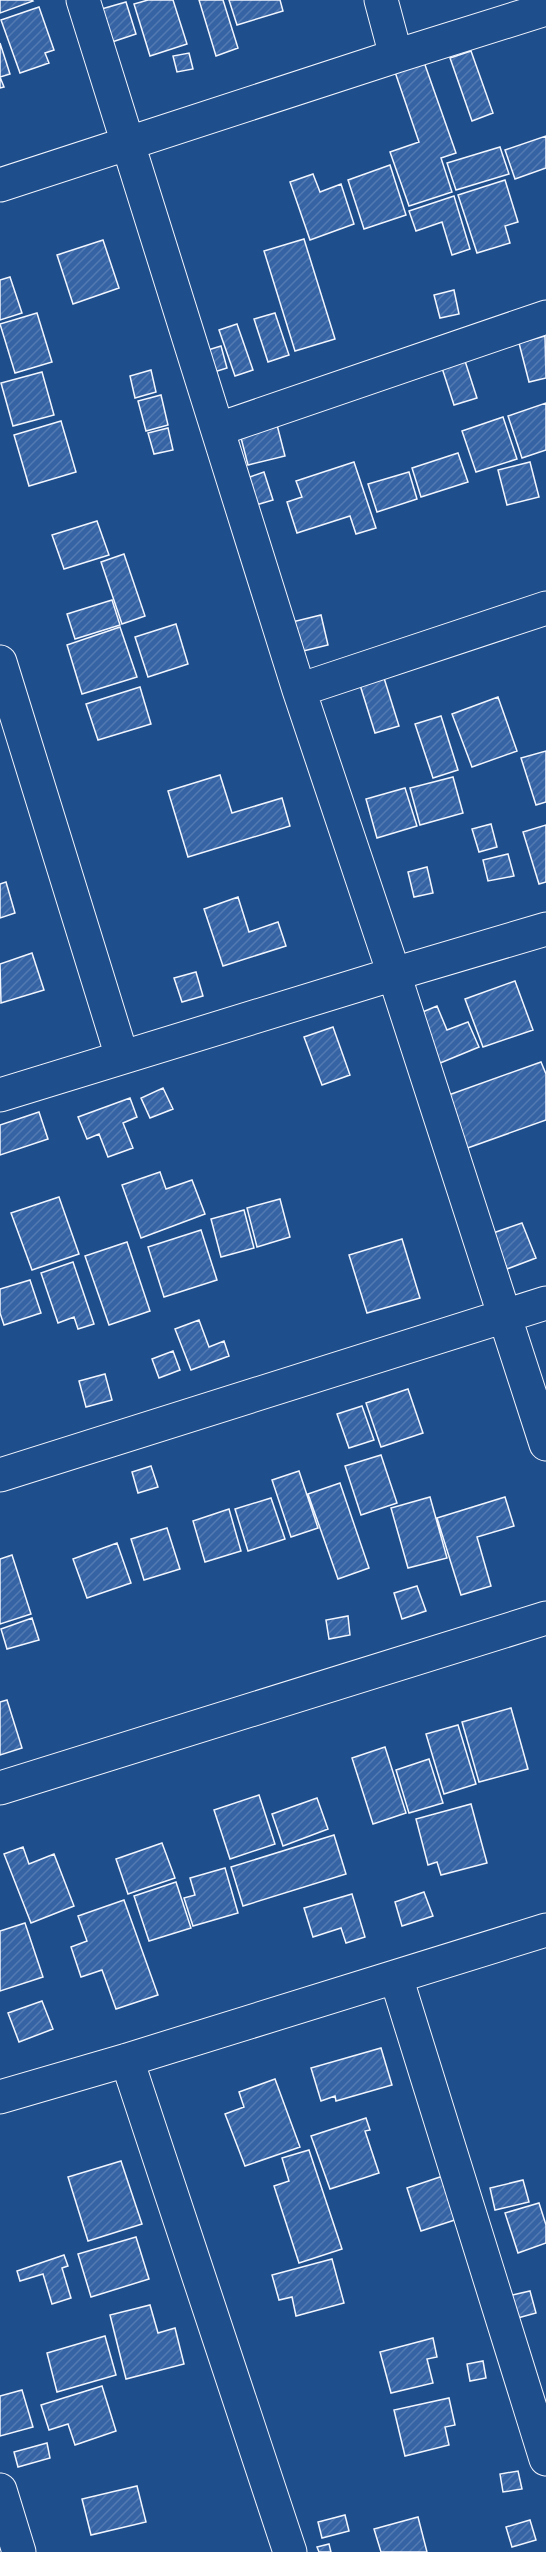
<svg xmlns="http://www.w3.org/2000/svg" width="546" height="2552" font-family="'Times New Roman',serif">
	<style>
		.building { fill: url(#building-hatch); stroke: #f2f6ff; stroke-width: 1.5 }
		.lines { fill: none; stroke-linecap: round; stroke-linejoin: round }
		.minor-casing { stroke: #f2f6ff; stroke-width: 35 }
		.minor { stroke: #1f4e8c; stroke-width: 33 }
	</style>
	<defs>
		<pattern id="building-hatch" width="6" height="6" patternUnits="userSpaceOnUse" patternTransform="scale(1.5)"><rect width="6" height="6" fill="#3563a3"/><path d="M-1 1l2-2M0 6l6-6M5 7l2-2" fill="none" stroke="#537ab1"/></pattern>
	</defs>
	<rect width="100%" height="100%" fill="#1f4e8c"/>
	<path class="building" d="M0 0H32L33 1 0 13Z
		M148 0H173L187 44 150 56 134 4Z
		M199 0H223L238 48 216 56Z
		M229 0H280L283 11 237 25Z
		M126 2 136 34 109 43 98 10Z
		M39 7 54 50 45 53 49 63 20 73 1 20Z
		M0 43 10 74 0 77 4 87 0 88Z
		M471 51 493 113 472 121 450 58Z
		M189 53 193 69 177 72 173 56Z
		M424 62 456 153 441 158 452 192 409 206 390 152 419 142 395 72Z
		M546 136V168L515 179 505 150Z
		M500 147 509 174 456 190 447 163Z
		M390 165 406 215 364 229 348 180Z
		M313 174 320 192 341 184 354 224 310 240 290 182Z
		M505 180 518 222 505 226 510 243 477 253 458 195Z
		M454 196 470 249 452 255 442 222 416 231 409 211Z
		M304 239 335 339 295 351 264 251Z
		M103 240 119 288 73 304 57 255Z
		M10 277 22 313 0 320V280Z
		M454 290 459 314 440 318 434 295Z
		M37 313 52 362 15 373 0 324Z
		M275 313 289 355 268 362 254 319Z
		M237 324 253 370 235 376 219 330Z
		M545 336 546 378 529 382 519 343Z
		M221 346 227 368 214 372 208 350Z
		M465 361 477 398 454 405 442 368Z
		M151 370 156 392 135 398 130 376Z
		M42 372 54 415 13 426 1 383Z
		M161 395 168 425 146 431 138 401Z
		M546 403V450L522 458 508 416Z
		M503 417 517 459 476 472 462 431Z
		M61 421 76 472 29 486 14 435Z
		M276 421 285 456 248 465 239 430Z
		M168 428 173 450 154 454 148 433Z
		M458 453 468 482 421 497 412 468Z
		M354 462 376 528 356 534 350 516 297 533 287 502 302 497 296 481Z
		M530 462 539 497 507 505 498 470Z
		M264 472 273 500 256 505 247 478Z
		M409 472 417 499 377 512 368 484Z
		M97 521 109 555 64 569 52 535Z
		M124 554 145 616 122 624 101 562Z
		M112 600 120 625 75 639 67 614Z
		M321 615 328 645 299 652 292 622Z
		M176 624 188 664 148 677 135 637Z
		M120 627 137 677 82 694 67 645Z
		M384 678 399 726 375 733 360 685Z
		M140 687 151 724 98 740 86 704Z
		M498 697 517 751 472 767 452 714Z
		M441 716 458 770 433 778 415 724Z
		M546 751V802L536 805 521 758Z
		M220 775 232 813 282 798 290 826 188 857 168 791Z
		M453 777 463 813 420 825 410 788Z
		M405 788 417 826 377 838 366 799Z
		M491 824 497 847 479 852 472 829Z
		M546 825V882L539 884 523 832Z
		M508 854 514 876 488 881 483 860Z
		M427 867 433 893 414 897 408 872Z
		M6 882 15 913 0 918V884Z
		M238 897 249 932 278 922 286 946 223 966 204 909Z
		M32 953 44 990 1 1003 0 964Z
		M196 972 203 996 182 1002 174 978Z
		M515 981 533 1030 483 1047 465 999Z
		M437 1006 447 1030 468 1022 479 1047 433 1066 413 1016Z
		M333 1027 350 1075 322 1085 304 1037Z
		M541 1062 546 1074V1120L462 1150 443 1097Z
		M163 1088 173 1109 150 1118 141 1098Z
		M130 1098 137 1117 123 1123 133 1148 108 1157 99 1134 87 1139 78 1117Z
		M39 1112 48 1139 0 1155V1125Z
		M160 1172 166 1189 192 1180 205 1214 141 1238 122 1185Z
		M59 1197 79 1254 32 1270 11 1213Z
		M280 1199 290 1237 257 1247 247 1208Z
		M244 1210 254 1248 221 1257 211 1219Z
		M522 1223 536 1258 507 1269 493 1233Z
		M201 1230 217 1280 164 1297 148 1247Z
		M402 1239 420 1298 367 1313 349 1255Z
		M127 1242 150 1311 109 1325 85 1256Z
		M73 1262 94 1324 78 1329 74 1317 58 1323 41 1273Z
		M30 1280 41 1313 4 1325 0 1313V1289Z
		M199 1320 209 1347 224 1341 229 1356 191 1370 175 1329Z
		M173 1351 180 1370 159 1378 152 1359Z
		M105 1374 112 1400 86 1407 79 1381Z
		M408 1389 423 1433 381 1447 366 1403Z
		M362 1406 374 1440 349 1448 337 1414Z
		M381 1455 397 1503 361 1515 345 1466Z
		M151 1466 158 1487 138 1493 132 1472Z
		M299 1471 318 1528 291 1537 272 1480Z
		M340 1483 369 1568 338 1579 308 1494Z
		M430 1497 447 1558 408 1568 391 1508Z
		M505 1497 514 1526 477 1537 491 1586 461 1595 437 1518Z
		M271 1498 285 1539 248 1551 235 1509Z
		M229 1509 241 1551 205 1562 193 1521Z
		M167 1528 180 1569 144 1580 131 1539Z
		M117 1543 131 1583 87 1598 73 1559Z
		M12 1555 31 1614 0 1624V1559Z
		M417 1586 426 1611 402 1619 394 1593Z
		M348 1616 350 1635 329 1639 326 1620Z
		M32 1618 39 1640 7 1649 1 1629Z
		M7 1700 22 1748 0 1755V1702Z
		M511 1708 528 1769 479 1782 462 1722Z
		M458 1725 476 1784 444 1794 426 1734Z
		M385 1747 406 1813 373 1824 352 1758Z
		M429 1759 443 1803 409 1813 396 1770Z
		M259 1795 275 1844 230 1859 214 1810Z
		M317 1798 328 1829 283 1846 272 1814Z
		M471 1804 487 1863 441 1875 437 1862 428 1865 416 1819Z
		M334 1835 346 1874 243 1906 231 1867Z
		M162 1843 175 1878 128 1894 116 1859Z
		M23 1847 29 1864 54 1854 74 1906 31 1923 4 1854Z
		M225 1868 238 1913 193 1926 184 1898 195 1895 190 1878Z
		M176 1882 191 1928 149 1941 134 1896Z
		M424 1892 433 1916 402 1926 395 1902Z
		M352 1894 365 1937 346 1943 341 1928 313 1937 304 1908Z
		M124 1900 158 1995 116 2009 102 1970 81 1977 71 1947 87 1941 78 1916Z
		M25 1923 43 1977 0 1991V1931Z
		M42 2001 53 2029 19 2042 8 2013Z
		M381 2048 392 2085 336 2101 335 2096 321 2101 311 2068Z
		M275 2079 300 2147 245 2166 225 2114 244 2107 239 2092Z
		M366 2118 370 2130 365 2131 379 2173 330 2189 311 2136Z
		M309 2150 342 2249 299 2263 274 2186 289 2181 282 2158Z
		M121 2161 142 2224 88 2241 68 2177Z
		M449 2174 464 2217 421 2231 407 2188Z
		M523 2180 529 2202 495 2210 490 2188Z
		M539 2203 546 2225V2243L518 2253 505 2213Z
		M136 2237 149 2279 91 2297 78 2254Z
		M64 2255 68 2266 62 2268 71 2298 52 2304 43 2274 20 2281 17 2271Z
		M332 2259 344 2303 296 2316 292 2297 279 2300 272 2275Z
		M530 2291 536 2313 514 2319 508 2296Z
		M150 2305 158 2333 175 2328 184 2364 126 2379 110 2315Z
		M105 2336 116 2375 57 2392 47 2353Z
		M433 2338 437 2357 427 2359 433 2383 391 2393 380 2352Z
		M483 2361 486 2378 470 2381 467 2364Z
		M102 2386 116 2431 75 2445 68 2424 49 2430 41 2405Z
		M22 2390 33 2427 0 2436V2396Z
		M449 2398 455 2425 445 2427 449 2445 405 2456 394 2410Z
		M47 2443 50 2458 18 2467 14 2452Z
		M518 2471 522 2489 503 2492 500 2474Z
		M137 2486 146 2522 91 2535 82 2499Z
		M345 2515 349 2531 322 2538 318 2522Z
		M418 2517 427 2552H381L374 2529Z
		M530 2520 536 2540 512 2547 506 2527Z
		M329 2544 331 2552H319L317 2547Z"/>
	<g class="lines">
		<g class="minor-casing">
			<path id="minor" d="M83 0 299 690 394 974 546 1444
				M381 0 396 56
				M0 185 396 56 546 9
				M219 429 546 317
				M0 662 122 1057
				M299 690 546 608
				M0 1095 394 974 546 929
				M0 1475 546 1303
				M0 1788 546 1618
				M396 1977 546 2459
				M127 2060 290 2552
				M0 2097 127 2060 546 1930
				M0 2490 19 2552"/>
		</g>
		<use href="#minor" class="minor"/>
	</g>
</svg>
